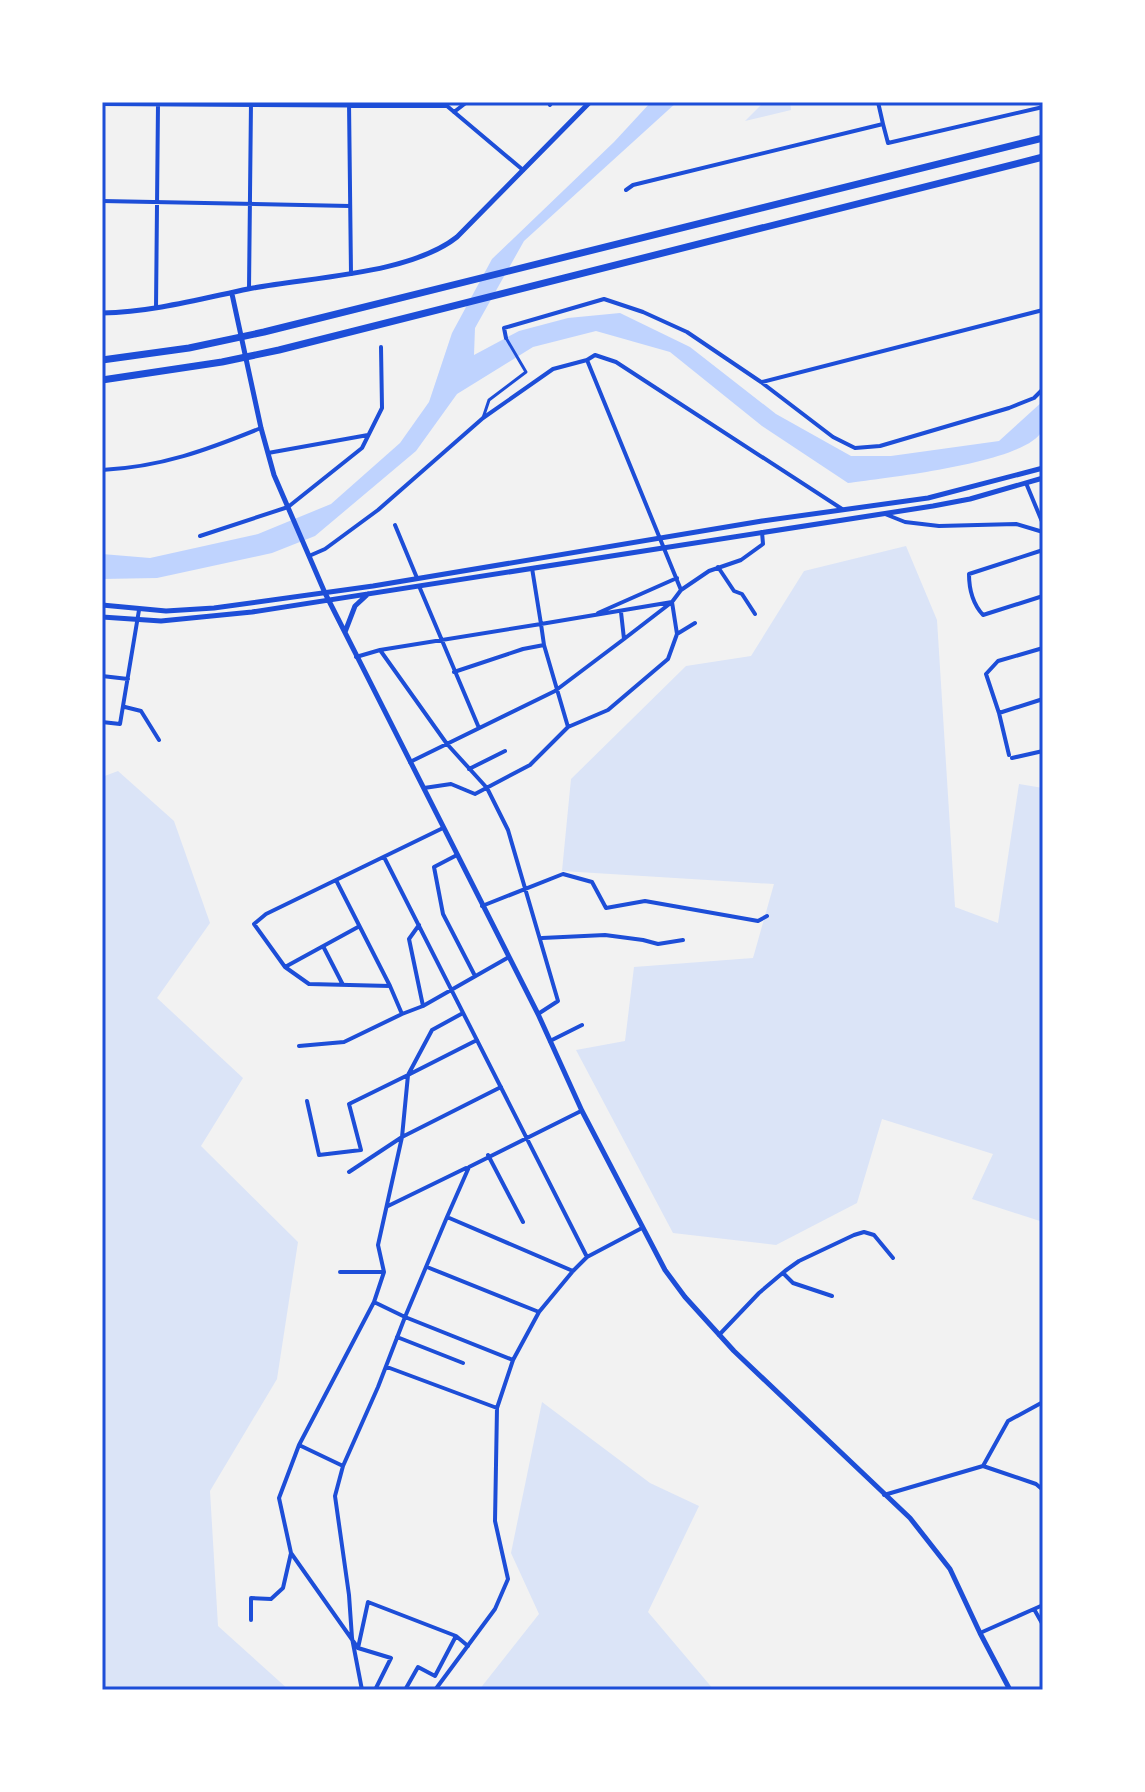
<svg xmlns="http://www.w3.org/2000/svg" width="1145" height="1792" font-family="Figtree,sans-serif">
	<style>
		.green { fill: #dbe4f7 }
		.water { fill: #bfd3fe }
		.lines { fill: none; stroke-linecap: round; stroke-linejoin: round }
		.pedestrian { stroke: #1d4ed8; stroke-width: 3 }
		.minor { stroke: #1d4ed8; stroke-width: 4 }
		.tertiary { stroke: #1d4ed8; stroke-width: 5 }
		.motorway { stroke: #1d4ed8; stroke-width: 7 }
		.neatline { fill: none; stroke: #1d4ed8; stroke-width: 3 }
	</style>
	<rect width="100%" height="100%" fill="#f2f2f2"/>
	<path class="green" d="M764 102H790L791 110 745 121Z
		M906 546 937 620 955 907 998 923 1019 784 1043 788V1222L972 1199 993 1154 882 1119 857 1203 776 1245 673 1233 576 1050 625 1041 634 967 753 958 774 884 562 871 571 779 686 666 751 656 804 571Z
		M118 771 174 821 210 923 157 998 243 1078 201 1146 298 1242 277 1379 210 1491 218 1626 289 1690H102V777Z
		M542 1402 650 1483 699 1506 648 1612 714 1690H479L539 1614 511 1553Z"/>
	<path class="water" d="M651 102H677L524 241 475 328 474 355 519 331 568 318 620 313 690 347 776 414 851 456H891L999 441 1043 401C1043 410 1045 424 1042 431 1026 463 884 478 848 483L762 426 670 352 596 331 533 347 457 394 416 451 315 536 272 553 157 578 102 579V554L150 558 258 534 331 504 400 443 429 402 452 333 492 259 614 142Z"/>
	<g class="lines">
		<path class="pedestrian" d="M483 418 489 400 526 372 506 338"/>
		<path class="minor" d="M349 102 351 274
			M102 104 447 106 523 170
			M550 105 552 102
			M454 112 467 102
			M883 124 888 143 1043 107
			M626 190 633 185 883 124 878 102
			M102 201 350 206
			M249 289 251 102
			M156 308 158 104
			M506 338 504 328 604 299 643 312 687 332 761 382 833 437 855 448 880 446 1009 408 1034 398 1043 389
			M587 360 681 590
			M762 382 1043 310
			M268 453 368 435
			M102 470C161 467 207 450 261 428
			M1026 483 1043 524
			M885 514 905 522 939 526 1016 524 1043 532
			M395 525 417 578
			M200 536 288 507 362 448 382 408 381 347
			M1043 550 969 574C969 589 973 604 983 615L1043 596
			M309 556 325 549 378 510 483 418 553 369 587 360 595 355 616 362 842 509
			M718 567 734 591 742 594 755 614
			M419 586 479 728
			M621 612 624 639 672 602 681 590 709 571 741 560 763 544 762 532
			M598 613 677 578
			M677 634 695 623
			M380 650 541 624 532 568
			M356 657 380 650 447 744 487 788 508 830 558 1001 538 1014
			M454 672 523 649 544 645
			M102 676 128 679
			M125 707 141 711 159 740
			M999 713 986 674 998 661 1043 648
			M102 722 120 724 139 610
			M1009 755 999 713 1043 699
			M1012 758 1043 751
			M410 762 555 691 624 639
			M469 769 505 751
			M424 788 451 784 475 794 530 765 568 727 608 710 668 659 677 634 672 602 541 624 544 645 568 727
			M457 855 434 867 443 914 474 974
			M384 857 587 1257
			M337 882 390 986 309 984 285 967 254 924 266 914 443 828
			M482 906 563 874 592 882 606 908 645 901 758 921 767 916
			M419 925 409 939 423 1006
			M542 938 605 935 643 940 658 944 683 940
			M324 948 343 985
			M285 967 358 927
			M390 986 402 1014 423 1006 509 957
			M477 1040 408 1075 402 1137 501 1087
			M550 1041 582 1025
			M299 1046 344 1042 402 1014
			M307 1101 319 1155 361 1150 349 1104 408 1075 432 1030 463 1013
			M488 1155 523 1222
			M349 1172 402 1137
			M388 1206 466 1168
			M447 1217 405 1317 513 1360
			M427 1267 539 1312
			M573 1271 447 1217 469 1167 581 1111
			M340 1272H384
			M783 1273 793 1283 832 1296
			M719 1335 759 1293 785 1271 799 1261 854 1235 864 1232 874 1235 893 1258
			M397 1337 463 1363
			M387 1367 497 1408
			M299 1445 343 1466
			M983 1466 1008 1421 1043 1402
			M884 1495 983 1466 1036 1484 1043 1490
			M1043 1605 1034 1609 1043 1625
			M251 1620V1598L271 1599 283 1588 291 1553
			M980 1633 1034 1609
			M358 1648 291 1553 279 1498 299 1445 374 1302 384 1272 378 1245 402 1137
			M362 1690 352 1638 349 1595 335 1496 343 1466 378 1387 405 1317 374 1302
			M375 1690 391 1658 358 1648 368 1602 456 1636 468 1646
			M405 1690 418 1667 435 1676 456 1636
			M435 1690 495 1609 508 1579 495 1521 497 1408 513 1360 539 1312 573 1271 587 1257 642 1228"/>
		<path class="tertiary" d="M232 294 261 428 274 475 325 593 538 1014 582 1111 665 1270 685 1297 734 1351 910 1518 950 1569 980 1633 1010 1690
			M102 313C152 312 200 299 248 289 308 277 409 275 457 237L590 102
			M102 605 166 611 214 608 373 586 762 521 928 498 1043 468
			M102 617 161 621 252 612 933 506 970 499 1043 478
			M345 632 355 606 368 594"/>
		<path class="motorway" d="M102 360 189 348 264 332 1043 138
			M102 380 222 362 279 350 1043 157"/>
	</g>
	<rect width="1145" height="1792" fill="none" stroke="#ffffff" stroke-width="208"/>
	<rect x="104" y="104" width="937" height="1584" class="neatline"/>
</svg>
